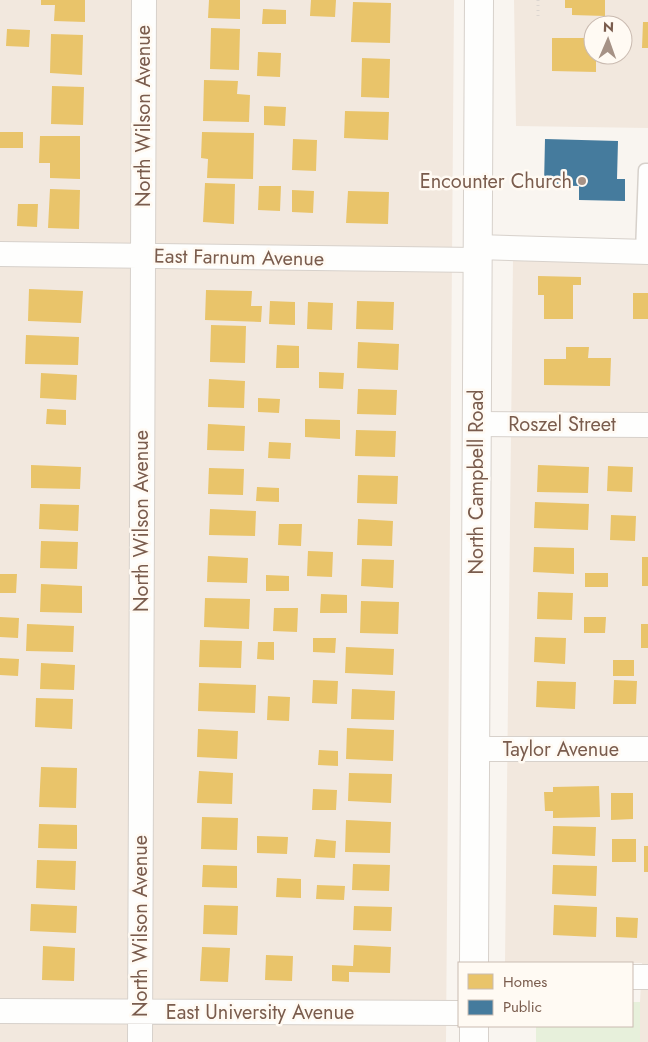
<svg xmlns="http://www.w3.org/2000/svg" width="648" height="1042" font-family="Jost,sans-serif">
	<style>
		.residential { fill: #f2e8de; fill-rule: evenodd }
		.green { fill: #e7f0db }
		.homes { fill: #e9c46a }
		.public { fill: #457b9d }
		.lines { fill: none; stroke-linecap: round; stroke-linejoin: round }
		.service-casing { stroke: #d7d1cb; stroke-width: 15 }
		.minor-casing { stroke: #d7d1cb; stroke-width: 26 }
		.tertiary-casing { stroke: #d7d1cb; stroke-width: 30 }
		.path { stroke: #dcd5d0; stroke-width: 3; stroke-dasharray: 1 4; stroke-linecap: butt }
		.service { stroke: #fefefd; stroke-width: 12 }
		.minor { stroke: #fefefd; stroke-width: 24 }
		.tertiary { stroke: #fefefd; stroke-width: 28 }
		.poi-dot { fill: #a69286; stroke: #fffaf3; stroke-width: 2 }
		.labels { text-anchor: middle; stroke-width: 5; stroke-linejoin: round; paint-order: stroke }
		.street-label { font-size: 20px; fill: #7a5c4d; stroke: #fffaf3 }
		.poi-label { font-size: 20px; fill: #7a5c4d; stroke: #fffaf3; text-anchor: end }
	</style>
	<rect width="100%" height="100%" fill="#f9f5f0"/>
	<path class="residential" d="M0 0H454L446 1042H0Z
		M514 0H648V128L516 126ZM593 25H623V55H593Z
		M513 260 648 263V1042H640V1002L642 963H505Z"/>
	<path class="green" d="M632 1002H640V1042H536V1026H632Z"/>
	<path class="homes" d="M41 0H85V22L54 21 55 5H41Z
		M209 0H240V19L208 18Z
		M311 0H336L335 17 310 16Z
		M565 0H605V16L572 15V8H565Z
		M353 2 391 3 390 43 351 42Z
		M263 9 286 10V24H262Z
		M643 22H648V48H642Z
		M211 28 240 29 239 70 210 69Z
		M7 29 30 30 29 47 6 46Z
		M51 34 83 35 82 75 50 73Z
		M552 38H593V55H596V72L552 71Z
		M258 52 281 53 280 77 257 76Z
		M362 58 390 59 389 98 361 97Z
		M204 80 238 81 237 94 250 95 249 122 203 121Z
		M52 86 84 87 83 125 51 124Z
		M264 106 286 107 285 126 264 125Z
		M345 111 389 112 388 140 344 138Z
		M0 132H23V148H0Z
		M202 132 254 133 253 179 207 178 208 159 201 158Z
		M40 136H80V179L50 178V163H39Z
		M293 139 317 140 316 171 292 170Z
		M205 183 235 184 234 224 203 222Z
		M259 186H281L280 211 258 210Z
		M50 189 80 190 79 229 48 228Z
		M292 190 314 191 313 213 292 212Z
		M348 191 389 192 388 224 346 223Z
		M18 204H38L37 227 17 226Z
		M538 276 581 277V285H573V319H544V295H538Z
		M29 289 83 291 81 323 28 321Z
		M206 290 252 291 251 306H262L261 322 205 320Z
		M633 293H648V319H633Z
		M270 301 295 302V325L269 324Z
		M357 301 394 302 393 330 356 329Z
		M308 302 333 303 332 330 307 329Z
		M211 325 246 326 245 363 210 362Z
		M26 335 79 337 78 365 25 364Z
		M358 342 399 344 398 370 357 368Z
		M277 345 299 346V368H276Z
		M566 347H589L588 358H611L610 386 544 385V359H566Z
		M319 372 344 373 343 389 319 388Z
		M41 373 77 375 76 400 40 398Z
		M209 379 245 381 244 408 208 407Z
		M358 389 397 390 396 415 357 414Z
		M258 398 280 399 279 413 258 412Z
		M47 409 66 410V425L46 424Z
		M305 419 340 420V439L305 437Z
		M208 424 245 426 244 451 207 450Z
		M356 430 396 431 395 457 355 456Z
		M269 442 291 443 290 459 268 458Z
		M31 465 81 467 80 489 31 488Z
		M538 465 589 467 588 493 537 492Z
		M608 466 633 467 632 492 607 491Z
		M209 468 244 469 243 495 208 494Z
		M358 475 398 476 397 504 357 503Z
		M257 487 279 488V502L256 501Z
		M535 502 589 504 588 530 534 528Z
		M40 504 79 505 78 531 39 529Z
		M210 509 256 511 255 536 209 535Z
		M611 515 636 516 635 541 610 540Z
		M358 519 393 521 392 546 357 545Z
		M279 524H302L301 546 278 545Z
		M41 541 78 542 77 569 40 568Z
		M534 547 574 548V574L533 572Z
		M308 551 333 552 332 577 307 576Z
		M208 556 248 558 247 583 207 582Z
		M642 557H648V586H642Z
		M362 559 394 560 393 588 361 586Z
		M585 573H608V587H585Z
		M0 574H17L16 593H0Z
		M266 575 289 576V591H266Z
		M41 584 82 586V613L40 612Z
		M538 592 573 593 572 620 537 619Z
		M321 594 347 595V613H320Z
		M205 598 250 599 249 629 204 627Z
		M361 601 399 602 398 634 360 633Z
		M274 608H298L297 632 273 631Z
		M0 617 19 618 18 638 0 637Z
		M584 617H606L605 633H584Z
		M27 624 74 626 73 652 26 651Z
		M641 624H648V648H641Z
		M535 637 566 638 565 664 534 662Z
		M313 638H336L335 653 313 652Z
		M200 640 242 641 241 668 199 667Z
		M258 642H274V660L257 659Z
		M346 647 394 649 393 675 345 673Z
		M0 658 19 659 18 676 0 675Z
		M613 660H634V676H613Z
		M41 663 75 665 74 690 40 689Z
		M313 680 338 681 337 704 312 703Z
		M614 680 637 681 636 704H613Z
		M537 681 576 682 575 709 536 707Z
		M199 683 256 685 255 713 198 711Z
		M352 689 395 691 394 720 351 719Z
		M268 696 290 697 289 721 267 720Z
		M36 698 73 699 72 729 35 727Z
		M347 728 394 730 393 761 346 759Z
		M198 729 238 731 237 759 197 757Z
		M319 750 338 751V766L318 765Z
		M41 767 77 768 76 808 39 807Z
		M199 771 233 773 232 804 197 803Z
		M349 773 392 774 391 803 348 801Z
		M599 786 600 817 553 818V811H545L544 792H553V787Z
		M313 789 337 790 336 810H312Z
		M611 793H633V819L611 820Z
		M202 817 238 818 237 850 201 849Z
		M346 820 391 822 390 853 345 852Z
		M39 824 77 825V849L38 848Z
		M553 826 596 827 595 856 552 854Z
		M257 836 288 837 287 854 257 853Z
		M316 839 336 841 335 858 314 857Z
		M612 839H636V862H612Z
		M644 846H648V872H644Z
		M37 860 76 861 75 890 36 888Z
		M353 864 390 865 389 891 352 890Z
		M203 865 237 866V888L202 887Z
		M553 865 597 866 596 896 552 894Z
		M277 878 301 879V898L276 897Z
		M317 885 345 886 344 900 316 899Z
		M31 904 77 906 76 933 30 931Z
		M204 905 238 906 237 935 203 934Z
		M554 905 597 907 596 937 553 935Z
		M354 906 392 907 391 931 353 930Z
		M616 917 638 918 637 938 616 937Z
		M354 945 391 947 390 973 349 972V982L332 981V965L353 966Z
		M43 946 75 948 74 981 42 980Z
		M202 947 230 948 228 982 200 981Z
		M266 955 293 956 292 981 265 980Z"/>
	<path class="public" d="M545 139 618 141 617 179H625V201L579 200V186L544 185Z"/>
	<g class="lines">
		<g class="service-casing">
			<path id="service" d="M642 252 645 170H648"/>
		</g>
		<g class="minor-casing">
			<path id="minor" d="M477 247 648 252
				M0 254 477 260
				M477 424 648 425
				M475 749H648
				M632 977H648
				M0 1011 459 1013
				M140 1042 144 0"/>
		</g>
		<g class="tertiary-casing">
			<path id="tertiary" d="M474 963 479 0
				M474 1042V1026"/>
		</g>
		<path class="path" d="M538 0V20"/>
		<use href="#service" class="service"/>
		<use href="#minor" class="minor"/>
		<use href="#tertiary" class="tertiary"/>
	</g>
	<circle class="poi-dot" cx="582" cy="181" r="5"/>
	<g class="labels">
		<g class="street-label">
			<text transform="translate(143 116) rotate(-90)" y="7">North Wilson Avenue</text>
			<text transform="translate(239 257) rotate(1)" y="7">East Farnum Avenue</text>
			<text x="562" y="431">Roszel Street</text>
			<text transform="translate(476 482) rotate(-90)" y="7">North Campbell Road</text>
			<text transform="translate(141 521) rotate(-90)" y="7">North Wilson Avenue</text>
			<text x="561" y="756">Taylor Avenue</text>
			<text transform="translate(140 926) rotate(-90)" y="7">North Wilson Avenue</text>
			<text x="260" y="1019">East University Avenue</text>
		</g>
		<g class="poi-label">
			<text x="572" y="188">Encounter Church</text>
		</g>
	</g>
	<rect x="458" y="962" width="175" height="65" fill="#fffaf3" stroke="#cabbb1"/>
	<rect x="468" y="974" width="25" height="15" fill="#e9c46a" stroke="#cabbb1"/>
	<text x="503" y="987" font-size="15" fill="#7a5c4d">Homes</text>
	<rect x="468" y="1000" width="25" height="15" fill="#457b9d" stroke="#cabbb1"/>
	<text x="503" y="1012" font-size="15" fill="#7a5c4d">Public</text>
	<g transform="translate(608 40) rotate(2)"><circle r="24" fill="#fffaf3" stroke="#cabbb1"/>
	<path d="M0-4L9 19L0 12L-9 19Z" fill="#a69286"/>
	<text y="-8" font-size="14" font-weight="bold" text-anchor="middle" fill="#7a5c4d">N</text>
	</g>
</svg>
